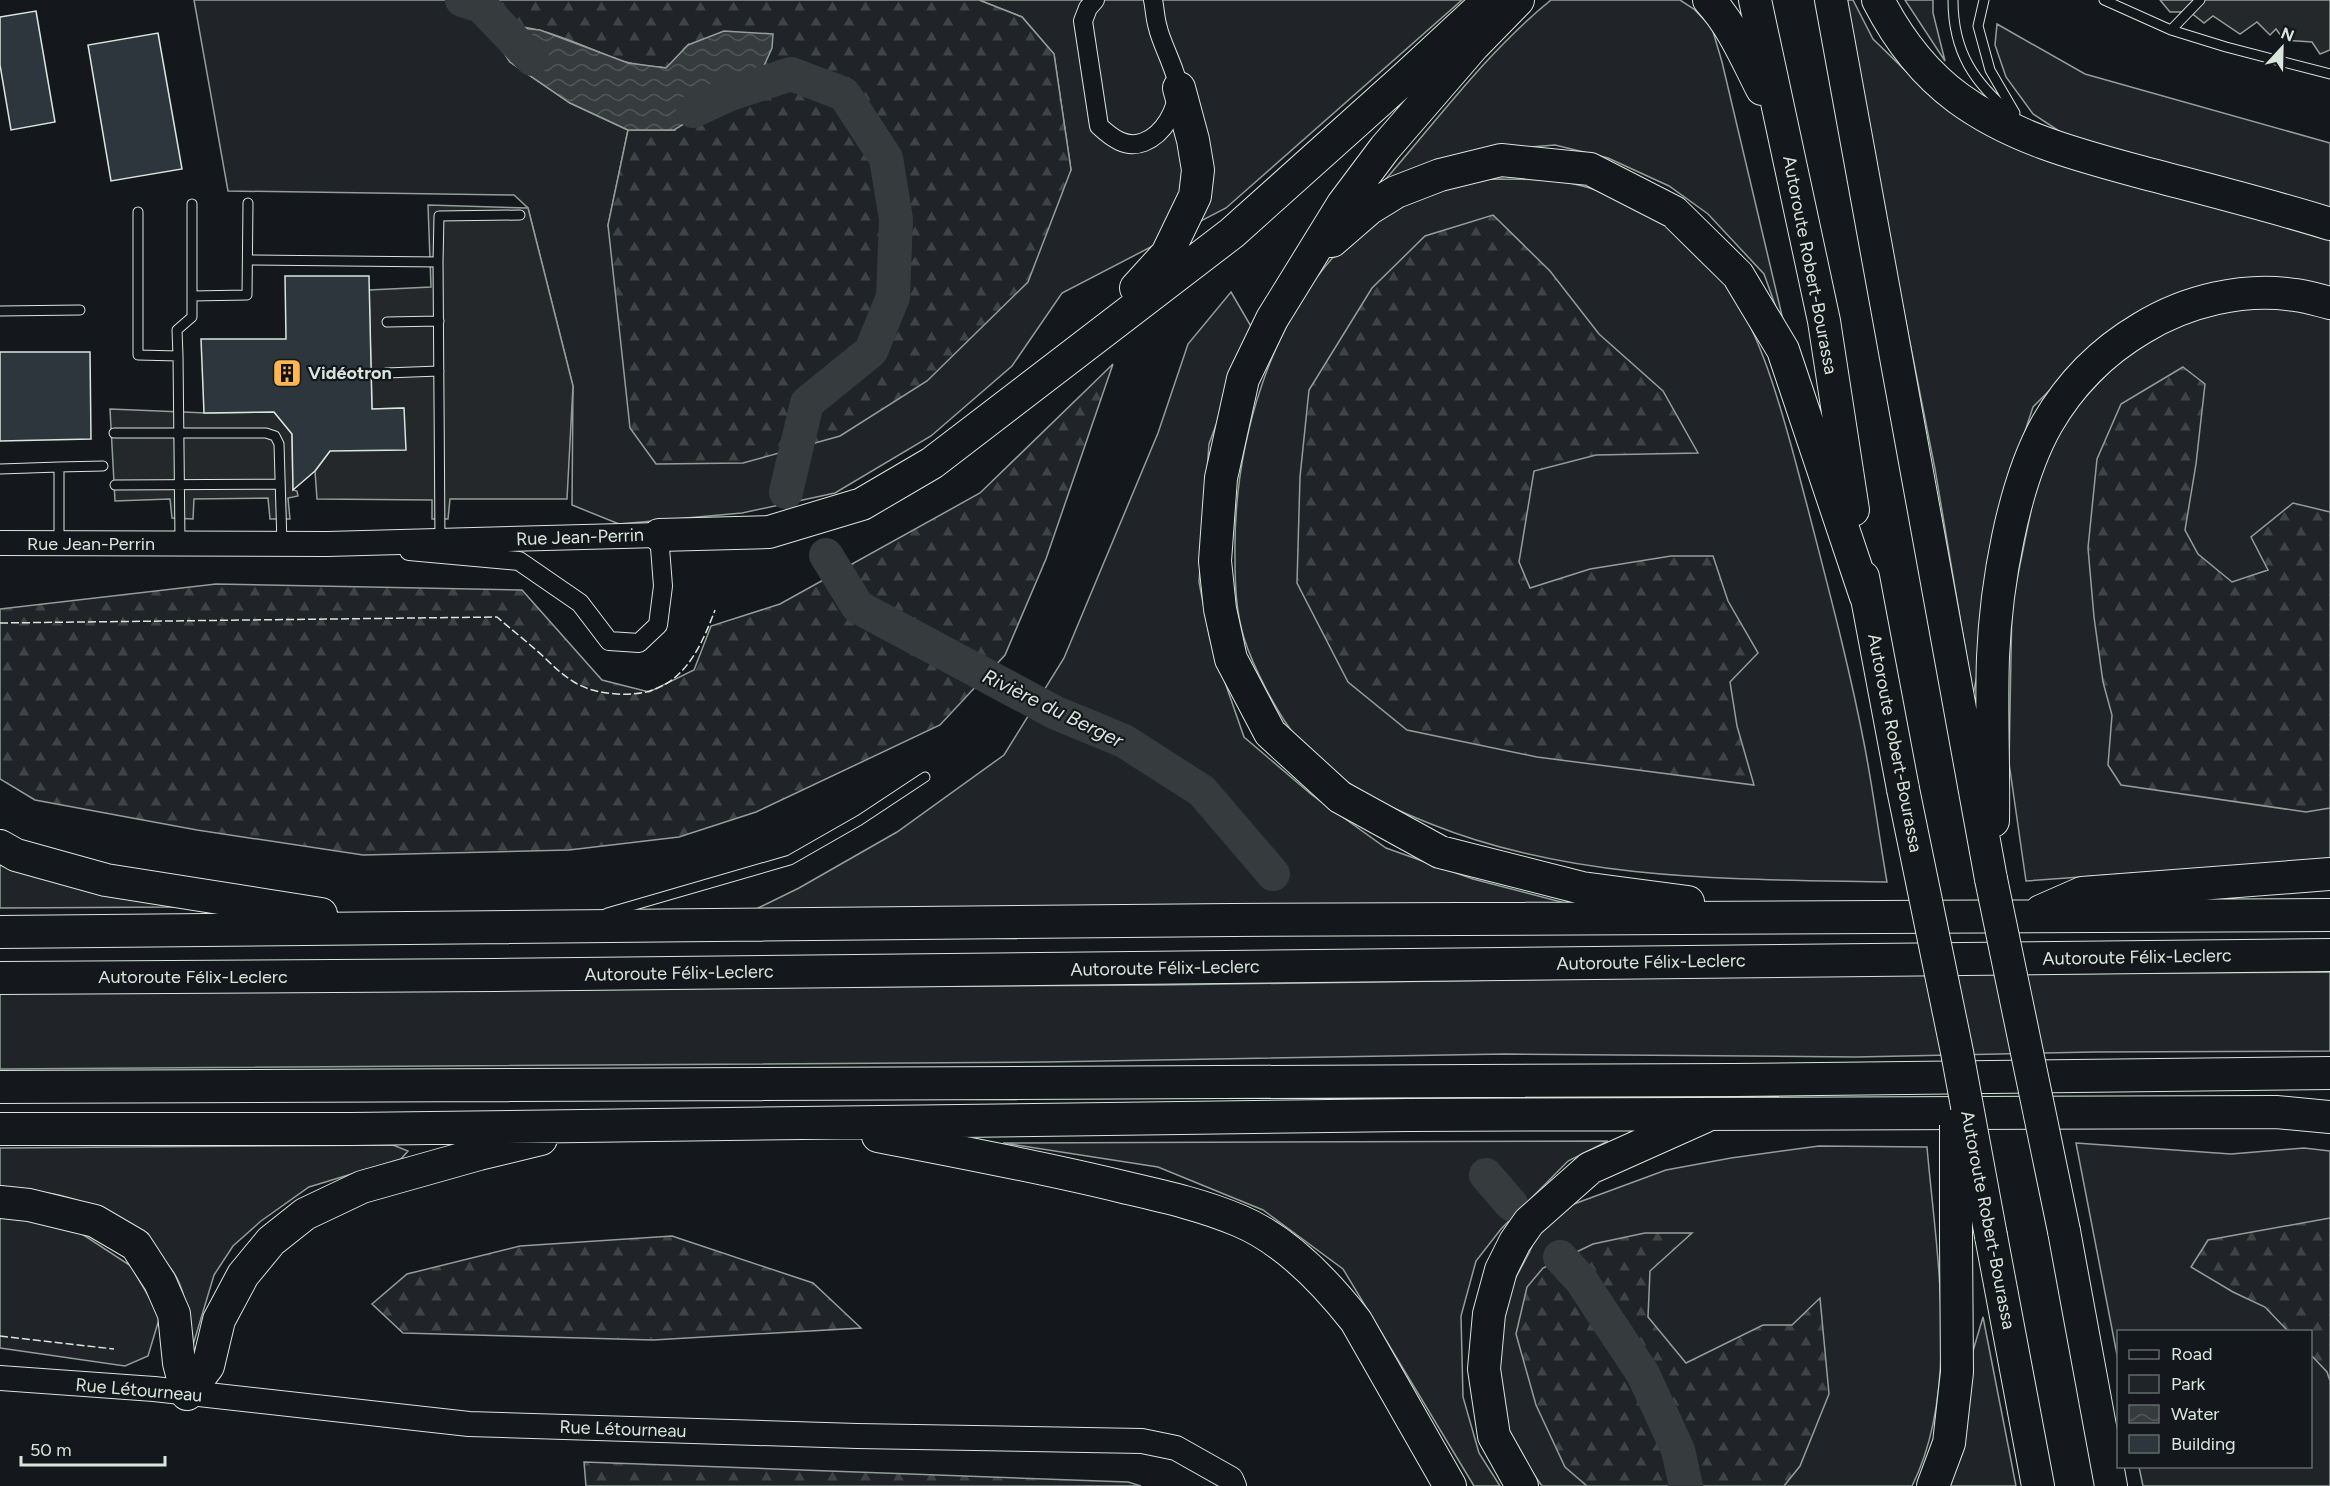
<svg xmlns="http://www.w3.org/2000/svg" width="2330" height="1486" font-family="Figtree,sans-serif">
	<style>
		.green { fill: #202428; stroke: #939e99; stroke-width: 1.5 }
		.forest { fill: url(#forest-firs); stroke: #939e99; stroke-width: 1.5 }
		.parking { fill: #24282b; stroke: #939e99; stroke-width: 1.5 }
		.water { fill: url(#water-waves); stroke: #939e99; stroke-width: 1.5 }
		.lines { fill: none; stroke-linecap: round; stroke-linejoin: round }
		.river { stroke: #363b3e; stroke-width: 34 }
		.building { fill: #2c363c; stroke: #d8e6dc; stroke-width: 1.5 }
		.lane-casing { stroke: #d8e6dc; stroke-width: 11 }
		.street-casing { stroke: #d8e6dc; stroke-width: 20 }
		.secondary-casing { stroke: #d8e6dc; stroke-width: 26 }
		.highway-casing { stroke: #d8e6dc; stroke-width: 34 }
		.lane { stroke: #14181c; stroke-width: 9 }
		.street { stroke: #14181c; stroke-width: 18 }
		.secondary { stroke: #14181c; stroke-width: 24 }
		.highway { stroke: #14181c; stroke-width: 32 }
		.highway-bridge-casing { stroke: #d8e6dc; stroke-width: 34; stroke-linecap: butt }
		.highway-bridge { stroke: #14181c; stroke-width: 32 }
		.fence { stroke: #d8e6dc; stroke-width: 1.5; stroke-dasharray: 8 3; stroke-linecap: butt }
		.labels { text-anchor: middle; stroke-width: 4.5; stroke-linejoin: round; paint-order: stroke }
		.street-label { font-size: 18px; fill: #d8e6dc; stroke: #14181c }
		.poi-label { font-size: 18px; font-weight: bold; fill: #d8e6dc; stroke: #14181c; text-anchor: start }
		.water-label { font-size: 20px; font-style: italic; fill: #d8e6dc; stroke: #14181c }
	</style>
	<defs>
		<pattern id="forest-firs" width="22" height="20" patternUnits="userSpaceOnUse" patternTransform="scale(1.5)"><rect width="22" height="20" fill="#202428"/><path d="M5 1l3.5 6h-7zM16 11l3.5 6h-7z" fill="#404447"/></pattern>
		<pattern id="water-waves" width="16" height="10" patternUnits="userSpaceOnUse" patternTransform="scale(1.5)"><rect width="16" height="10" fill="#363b3e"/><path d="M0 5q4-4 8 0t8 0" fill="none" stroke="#525759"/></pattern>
	</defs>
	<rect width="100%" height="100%" fill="#14181c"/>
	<path class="green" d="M194 0H459L489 30 510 62 570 103 628 130 608 226 1071 170 1054 54 1022 17 979 0H1462L1226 208 1062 293 1012 366 931 436 835 493 742 513 619 524 572 505 573 386 528 208 514 195 228 191Z
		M1551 0H1680L1694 9 1712 28 1722 62 1788 341 1764 274 1708 214 1669 186 1608 158 1555 145 1483 151 1385 180C1438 119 1488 51 1551 0Z
		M1842 0H1853L1873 39 1939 103 2330 234V290H2188L2108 332 2033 407 1996 520 1982 652 1973 695 1935 469Z
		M1905 0H1933V13L1945 61Z
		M1997 24 2085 74 2330 143V207L2097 146 2062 133 2033 114 2006 77 1995 45Z
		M1502 179C1524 180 1549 178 1570 183 1619 193 1669 221 1704 256 1762 314 1787 431 1808 509 1828 587 1849 665 1864 743 1873 789 1879 836 1887 882 1734 879 1575 882 1431 824 1401 812 1368 798 1342 778 1327 767 1310 752 1297 738 1278 715 1253 667 1244 638 1236 612 1235 585 1235 558 1233 446 1270 312 1355 235 1370 221 1436 185 1455 181 1470 179 1487 179 1502 179Z
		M1231 292 1252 328 1209 444 1199 582 1210 639 1244 737 1312 795 1386 848 1473 879 1569 904 746 914 799 888 897 832 1004 755 1064 658 1158 433 1188 344Z
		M2230 304 2280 305 2330 314V859L2026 881 2009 763 2012 604 2037 481 2064 419 2130 350 2179 324Z
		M0 855 183 907 0 908Z
		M2330 972V1051L2094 1052 1856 1057 1505 1054 1046 1062 0 1069V992L1159 985 1851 975Z
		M1608 1141 1568 1161 1501 1229 1476 1261 1461 1316 1463 1397 1479 1453 1500 1486H1474L1343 1269 1263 1210 1158 1167 1003 1143Z
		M2076 1143 2231 1154 2304 1148 2330 1151V1486H2143L2139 1467 2310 1466V1332H2118V1360Z
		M393 1145 408 1151 401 1159 309 1187 261 1221 233 1246 214 1275 190 1355C188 1330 189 1301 177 1278 160 1248 106 1210 73 1199 50 1191 24 1190 0 1188V1148Z
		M1819 1146 1927 1147C1936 1253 1961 1388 1912 1486H1542L1508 1438 1500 1387V1342L1509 1290 1529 1253 1540 1228 1574 1204 1666 1170 1731 1158Z
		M0 1214 25 1215 82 1234 131 1266 160 1316 148 1356 125 1366 0 1348Z
		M1983 1317 2016 1486H1945L1965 1378Z"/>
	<path class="forest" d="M459 0H979L1022 17 1054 54 1071 170 1028 282 927 381 840 436 743 463 656 464 630 428 608 225 628 130H675L688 45 667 68C653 66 638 66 626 62 587 50 529 15 489 30Z
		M1493 215 1550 271 1599 334 1663 391 1698 453 1596 455 1534 471 1519 562 1530 588 1590 569 1671 556H1713L1728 601 1758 653 1730 682 1737 726 1754 785 1537 757 1407 730 1348 682 1297 583 1300 477 1309 390 1372 288 1425 236Z
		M1113 364 1046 559 1005 655 940 725 756 812 679 837 569 850 363 855 197 830 35 800 0 779V609L216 584 522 590 602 680 649 692 694 670 711 626 780 604 980 493Z
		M2183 367 2205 384 2196 464 2185 530 2198 554 2232 582 2268 570 2251 537 2293 503 2330 512V808L2306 812 2121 785 2108 765 2112 715 2103 682 2094 617 2088 548 2097 459 2121 404Z
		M2330 1218V1381L2327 1372 2311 1355 2310 1332 2288 1331 2265 1307 2233 1292 2191 1267 2208 1240Z
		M1645 1233H1692L1650 1271 1648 1317 1686 1363 1763 1325H1792L1820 1298 1829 1394 1800 1466 1784 1486H1587L1565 1467 1536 1405 1516 1334 1527 1287 1543 1268 1593 1244Z
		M672 1236 813 1283 861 1328 653 1340 403 1333 372 1304 407 1274 520 1246Z
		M584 1462 1128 1482 1141 1486H586Z"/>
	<path class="parking" d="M2160 0H2330V50L2320 54 2312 42 2284 40 2276 29 2270 35 2257 22 2240 34 2213 16 2204 23 2190 12H2170Z
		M428 205 528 208 573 386 567 499H450L448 519H432V500L317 499 315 471 330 451 404 408 372 409 369 290 431 287Z
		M110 409 207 413 274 412 292 434 293 490 297 491 298 496 288 498 290 519H270L268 498 194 499 193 519 172 518 170 499 115 501Z"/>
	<path class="water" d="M501 26 540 30 628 63 666 68 688 45 724 31 773 34 772 48 758 79 674 130H628L570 103 510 62 489 30Z"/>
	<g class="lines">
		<path class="river" d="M462 0 481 6 532 59
			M693 111 730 94 791 74 844 94 886 158 896 219 893 297 871 351 807 403 786 492
			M826 555 858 607 1056 713 1124 741 1202 791 1273 874
			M1486 1175 1511 1204
			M1560 1257 1581 1280 1643 1374 1678 1450 1686 1486"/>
	</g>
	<path class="building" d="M36 11 55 122 11 130 0 65V17Z
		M158 33 182 169 111 181 88 45Z
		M285 276H369L372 409 404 408 406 450 330 451 315 471 293 490 292 434 274 412 204 413 201 339H286Z
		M0 352H90L91 439 0 441Z"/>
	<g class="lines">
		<g class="lane-casing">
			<path id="lane" d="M1953 0C1953 52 1974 83 2013 115
				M1984 0 1978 26 1990 70 2015 113
				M2104 0 2171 30 2226 47 2330 74
				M2171 30 2200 0
				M138 212V355L178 356 180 541
				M248 260 438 262 440 540
				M438 262 439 216 520 215
				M192 296 247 295 248 203
				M0 311 80 310
				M387 322 439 321
				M178 356 177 330 192 317V204
				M386 373 439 371
				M114 433H266L275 436 279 444 282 544
				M59 467 103 466
				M0 469 59 467V541
				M115 485 280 484
				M607 913 790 860 860 820 925 777"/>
		</g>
		<g class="street-casing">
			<path id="street" d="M1095 0 1088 8 1083 21 1099 126C1112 138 1126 149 1144 142 1164 134 1177 110 1178 89 1179 76 1161 43 1158 28 1155 19 1155 9 1153 0
				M409 551 519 561 580 603 609 641 639 643 658 625 663 586 659 535"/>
		</g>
		<g class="secondary-casing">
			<path id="secondary" d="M0 543 327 544 659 535
				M0 1378 154 1389 469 1424 857 1436 1142 1441 1176 1448 1231 1479 1234 1486"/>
		</g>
		<g class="highway-casing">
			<path id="highway" d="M1518 0 1474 45 1385 148 1343 204 1272 319 1243 379 1221 478 1215 561 1220 609 1231 659 1270 733 1340 797 1440 852 1582 888 1688 902
				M1709 0C1733 26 1746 58 1762 89
				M1755 0 1824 321 1853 510
				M1831 0 1991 879
				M1878 0C1897 37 1924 73 1958 98 2011 137 2074 154 2137 171 2201 188 2266 204 2330 224
				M1332 241 1370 208 1396 192 1440 175 1501 160 1590 169 1674 212 1738 275 1783 350 1866 597
				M1136 288 1167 254 1195 196 1198 170 1193 140 1179 88
				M659 535 769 532 862 504 932 463 1232 233 1406 77 1489 0
				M1863 577 1903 789
				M1993 821C1994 767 1991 712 1993 657 1996 587 2012 486 2047 424 2070 384 2103 351 2142 328 2186 301 2243 287 2295 295 2306 296 2318 300 2330 303
				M0 846 16 855 106 880 321 914
				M2041 911 2082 893 2330 874
				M0 932 1232 920 2330 915
				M0 978 495 975 2330 955
				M0 1087 1735 1080 2330 1073
				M0 1129H351L1408 1115 2276 1112 2330 1117
				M878 1136C960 1152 1042 1167 1123 1187 1162 1196 1203 1205 1240 1221 1285 1240 1327 1284 1356 1321L1450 1486
				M0 1202 29 1205 95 1221 136 1245 160 1282 174 1314 179 1363 187 1394
				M2064 1231 2111 1486
				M1991 1236 2038 1486
				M187 1394 208 1366 219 1320 243 1275 271 1241 305 1214 362 1187 479 1154 541 1139
				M1522 1486 1494 1436 1484 1369 1489 1314 1501 1270 1515 1242 1529 1222 1590 1168 1704 1117
				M1933 1486 1949 1443 1957 1372 1956 1239"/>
		</g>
		<use href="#lane" class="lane"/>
		<use href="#street" class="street"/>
		<use href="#secondary" class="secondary"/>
		<use href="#highway" class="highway"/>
		<g class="highway-bridge-casing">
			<path id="highway-bridge" d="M1903 789 1957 1052 1991 1236
				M1991 879 2064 1231
				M1956 1239V1125"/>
		</g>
		<use href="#highway-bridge" class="highway-bridge"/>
		<path class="fence" d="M0 623 497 617C513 631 530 644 546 659 555 668 563 675 574 682 587 690 602 693 617 694 676 698 697 658 715 610
			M0 1336 114 1349"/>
	</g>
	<defs>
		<g id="building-square" transform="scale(1.5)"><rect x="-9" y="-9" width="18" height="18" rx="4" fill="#ffb74d" stroke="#14181c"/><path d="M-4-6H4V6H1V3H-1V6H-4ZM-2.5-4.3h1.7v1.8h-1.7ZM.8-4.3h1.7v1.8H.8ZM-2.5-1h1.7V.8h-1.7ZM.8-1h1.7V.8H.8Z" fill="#111"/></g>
	</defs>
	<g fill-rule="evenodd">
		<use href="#building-square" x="287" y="373"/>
	</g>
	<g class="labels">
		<g class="street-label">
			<text transform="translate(1810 265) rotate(79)" y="6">Autoroute Robert-Bourassa</text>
			<text transform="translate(580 537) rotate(-2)" y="6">Rue Jean-Perrin</text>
			<text x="91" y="550">Rue Jean-Perrin</text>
			<text transform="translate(1895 743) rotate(79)" y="6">Autoroute Robert-Bourassa</text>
			<text transform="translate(2137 957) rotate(-1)" y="6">Autoroute Félix-Leclerc</text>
			<text transform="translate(1651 962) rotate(-1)" y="6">Autoroute Félix-Leclerc</text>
			<text transform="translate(1165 968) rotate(-1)" y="6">Autoroute Félix-Leclerc</text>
			<text transform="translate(679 973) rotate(-1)" y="6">Autoroute Félix-Leclerc</text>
			<text x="193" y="983">Autoroute Félix-Leclerc</text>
			<text transform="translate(1988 1220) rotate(79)" y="6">Autoroute Robert-Bourassa</text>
			<text transform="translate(139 1390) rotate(5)" y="6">Rue Létourneau</text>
			<text transform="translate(623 1429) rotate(2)" y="6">Rue Létourneau</text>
		</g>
		<g class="poi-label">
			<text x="308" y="379">Vidéotron</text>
		</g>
		<g class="water-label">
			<text transform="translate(1053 708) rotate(26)" y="7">Rivière du Berger</text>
		</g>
	</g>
	<rect x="2117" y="1330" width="195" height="138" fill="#14181c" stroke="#626a69" stroke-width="1.5"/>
	<rect x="2129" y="1350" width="30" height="9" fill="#14181c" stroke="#626a69" stroke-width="1.5"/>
	<text x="2171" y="1360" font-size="18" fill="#d8e6dc">Road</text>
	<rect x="2129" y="1375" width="30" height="18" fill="#202428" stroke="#626a69" stroke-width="1.5"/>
	<text x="2171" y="1390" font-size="18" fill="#d8e6dc">Park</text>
	<rect x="2129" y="1405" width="30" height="18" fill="url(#water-waves)" stroke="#626a69" stroke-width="1.5"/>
	<text x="2171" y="1420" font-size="18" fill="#d8e6dc">Water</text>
	<rect x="2129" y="1435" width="30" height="18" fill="#2c363c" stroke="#626a69" stroke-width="1.5"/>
	<text x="2171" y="1450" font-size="18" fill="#d8e6dc">Building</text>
	<g transform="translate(2282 48) rotate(22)" stroke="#14181c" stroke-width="4.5" paint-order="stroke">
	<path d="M0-4.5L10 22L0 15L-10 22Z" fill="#d8e6dc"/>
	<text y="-9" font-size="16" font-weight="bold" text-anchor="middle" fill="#d8e6dc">N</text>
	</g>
	<path d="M21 1456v9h144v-9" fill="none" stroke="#d8e6dc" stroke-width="3"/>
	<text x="30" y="1456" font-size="18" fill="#d8e6dc" stroke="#14181c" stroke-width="4.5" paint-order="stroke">50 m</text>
</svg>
